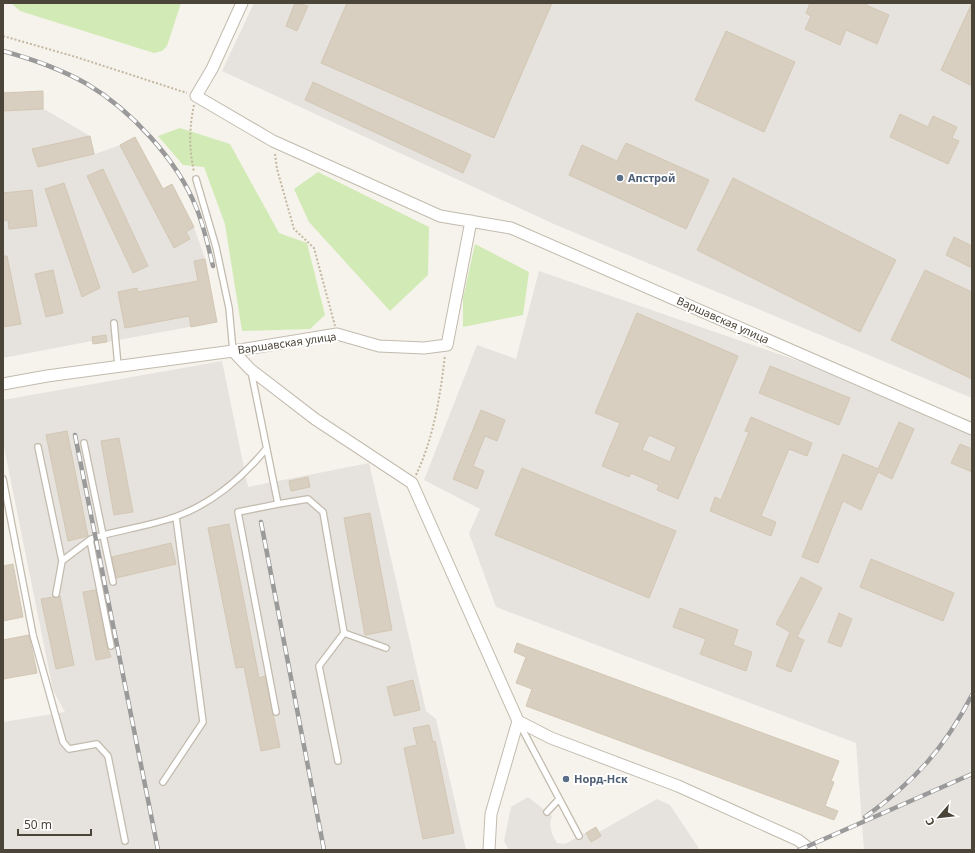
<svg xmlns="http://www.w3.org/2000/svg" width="975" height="853" font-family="'Noto Sans',sans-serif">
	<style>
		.industrial { fill: #e6e2dd }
		.green { fill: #d2eab5 }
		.building { fill: #d8cfc1; stroke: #d3c7b4; fill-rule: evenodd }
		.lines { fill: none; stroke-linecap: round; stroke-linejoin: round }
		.lane-casing { stroke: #c2bbae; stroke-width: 8 }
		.street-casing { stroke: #c2bbae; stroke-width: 13 }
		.path { stroke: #c4b79f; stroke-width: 2; stroke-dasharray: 2 2; stroke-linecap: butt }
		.lane { stroke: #fff; stroke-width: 5.5 }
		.street { stroke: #fff; stroke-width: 11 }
		.rail-casing { stroke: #9a9a9a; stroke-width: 4.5 }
		.rail { stroke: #fff; stroke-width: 3; stroke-dasharray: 9; stroke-linecap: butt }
		.service-dot { fill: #5c6f8a; stroke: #fff; stroke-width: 1.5 }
		.labels { text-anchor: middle; stroke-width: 4; stroke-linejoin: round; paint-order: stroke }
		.service-label { font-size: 11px; font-weight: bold; fill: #4e5e75; stroke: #fff; text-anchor: start }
		.street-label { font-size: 11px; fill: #4b4439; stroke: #fff }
	</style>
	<rect width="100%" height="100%" fill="#f6f3ec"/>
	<path class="industrial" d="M254 3H972V398L556 225 222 71Z
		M43 91 44 109 90 136 95 154 120 145 135 137 162 189 172 184 194 227 205 259 217 322 107 342 93 344 92 341 3 358V93Z
		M539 271 972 421V850H864L856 743 496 607 469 533 480 509 424 480 477 345 516 359Z
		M222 361 248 487 369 463 426 711 436 719 466 850H3V722L65 712 53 690 3 442V400Z
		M528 797 552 816 550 823 552 834 557 843 565 844 596 827 599 832 657 799 670 805 700 850H509L504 841 511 807Z"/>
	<path class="green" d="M11 3H181L167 46 162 51 154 53 20 11Z
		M180 128 230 144 279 233 307 243 325 315 310 329 242 331 225 224 204 167 183 165 158 136Z
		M318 172 429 227 428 275 390 311 309 222 294 189Z
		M475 244 529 272 523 315 463 327V298Z"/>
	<path class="building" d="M295 3 308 6 297 31 286 26Z
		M347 3H552L494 138 321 63Z
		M810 3H868L866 5 889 15 877 44 846 30 840 45 805 29 811 16 806 13Z
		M972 3V86L941 70Z
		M726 31 795 62 764 132 695 100Z
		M313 82 471 155 463 173 305 100Z
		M43 91V109L3 111V93Z
		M900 114 928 127 933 116 957 127 952 138 959 141 948 164 890 137Z
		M90 136 94 154 38 167 32 149Z
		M135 137 163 189 172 184 194 227 186 232 190 239 174 248 120 145Z
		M626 143 709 180 686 229 569 175 582 145 617 161Z
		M103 169 148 266 133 273 87 176Z
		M733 178 896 260 860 332 697 250Z
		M64 183 100 288 82 297 45 189Z
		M32 190 37 226 9 229 8 220 3 221V193Z
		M954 237 972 246V268L946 255Z
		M3 256H7L21 324 3 327Z
		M205 259 217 322 191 327 189 316 125 328 118 292 137 288 138 292 198 281 194 261Z
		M53 270 63 313 46 317 35 274Z
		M925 270 972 292V379L891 340Z
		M637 313 738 356 678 499 657 490 659 485 631 473 629 477 602 466 620 423 595 413ZM649 435 676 447 670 462 642 450Z
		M106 335 107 342 93 344 92 337Z
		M770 366 850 398 839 425 759 393Z
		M481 410 505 420 497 441 485 436 473 466 484 471 477 489 453 479Z
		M751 417 812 443 807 456 789 449 761 516 776 522 771 536 710 511 715 497 721 500 749 432 745 431Z
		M899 422 914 429 892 479 878 472 861 510 843 501 818 563 802 557 843 454 878 469Z
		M67 431 88 536 68 541 46 435Z
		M119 438 133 512 114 515 101 441Z
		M960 444 972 449V472L951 463Z
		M522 468 676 531 649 598 495 535Z
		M308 477 310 487 291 491 289 481Z
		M370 513 392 630 365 635 344 518Z
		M229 524 259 678 265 676 280 747 261 751 244 667 236 668 208 528Z
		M171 543 176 564 116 578 112 557Z
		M871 559 954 593 943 621 860 587Z
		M13 564 23 617 3 621V566Z
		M801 577 822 588 797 637 804 640 791 672 776 666 790 632 776 624Z
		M96 590 107 647 111 657 96 660 83 592Z
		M60 596 74 665 56 669 41 599Z
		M680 608 738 630 733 645 752 652 746 671 700 654 706 639 673 627Z
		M839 613 852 619 841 647 828 642Z
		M29 635 37 673 3 679V640Z
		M517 643 839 761 831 781 834 782 825 806 838 811 834 820 526 706 532 689 516 683 526 657 514 652Z
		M413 680 420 710 394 716 387 687Z
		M429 725 433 742 435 741 454 833 423 839 404 748 417 745 413 728Z
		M596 827 601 836 591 842 586 833Z"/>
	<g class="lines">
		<g class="lane-casing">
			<path id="lane" d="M196 179 216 247 229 308 233 351
				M114 323 118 366
				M251 371 278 504 308 499 323 512 344 633 386 648
				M38 447 62 561 56 594
				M3 479 33 635 63 742 69 749 97 744 108 756 125 841
				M90 540 111 646
				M62 561 91 539 103 535 84 443
				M113 582 103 535C127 529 152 525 175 517 211 504 242 478 266 449
				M276 712 238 512 278 504
				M519 723 579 836
				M338 761 319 666 344 633
				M163 782 203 722 176 517
				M547 812 559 799"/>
		</g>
		<g class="street-casing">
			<path id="street" d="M242 3 212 69 196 96 273 141 440 216 511 228 972 429
				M233 351 250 369 315 419 412 483 518 721 491 814 489 850
				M3 384 47 376 233 351 337 334 379 346 424 348 447 345 471 221
				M518 721 551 738 678 786 798 840 811 850"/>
		</g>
		<path class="path" d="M3 36 76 57 187 93
			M194 105C189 128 189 149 194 172
			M275 154 277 169 294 229 314 248 335 326
			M416 475C434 437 440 397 445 355"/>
		<use href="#lane" class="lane"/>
		<use href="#street" class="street"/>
		<g class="rail-casing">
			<path id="rail" d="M3 51C32 59 61 69 87 84 131 110 177 160 196 207 204 226 208 246 213 266
				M75 435 158 850
				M261 522 324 850
				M865 817C914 782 944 749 972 695
				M799 850 972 774"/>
		</g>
		<use href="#rail" class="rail"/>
	</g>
	<g class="service-dot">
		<circle cx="620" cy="178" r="4"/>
		<circle cx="566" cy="779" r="4"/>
	</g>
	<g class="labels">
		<g class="service-label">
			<text x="628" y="182">Апстрой</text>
			<text x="574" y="783">Норд-Нск</text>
		</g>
		<g class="street-label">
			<text transform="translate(723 320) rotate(24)" y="4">Варшавская улица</text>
			<text transform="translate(287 343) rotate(-8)" y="4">Варшавская улица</text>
		</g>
	</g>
	<rect width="975" height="853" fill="none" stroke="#4b4439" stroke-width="8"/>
	<g transform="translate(939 817) rotate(242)" stroke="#ffffff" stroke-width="3" paint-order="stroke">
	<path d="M0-3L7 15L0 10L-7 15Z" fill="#4b4439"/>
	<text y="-6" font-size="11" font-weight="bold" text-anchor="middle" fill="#4b4439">С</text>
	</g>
	<path d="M18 829v6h73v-6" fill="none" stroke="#4b4439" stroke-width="2"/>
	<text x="24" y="829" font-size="12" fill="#4b4439" stroke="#ffffff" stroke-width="3" paint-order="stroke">50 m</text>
</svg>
